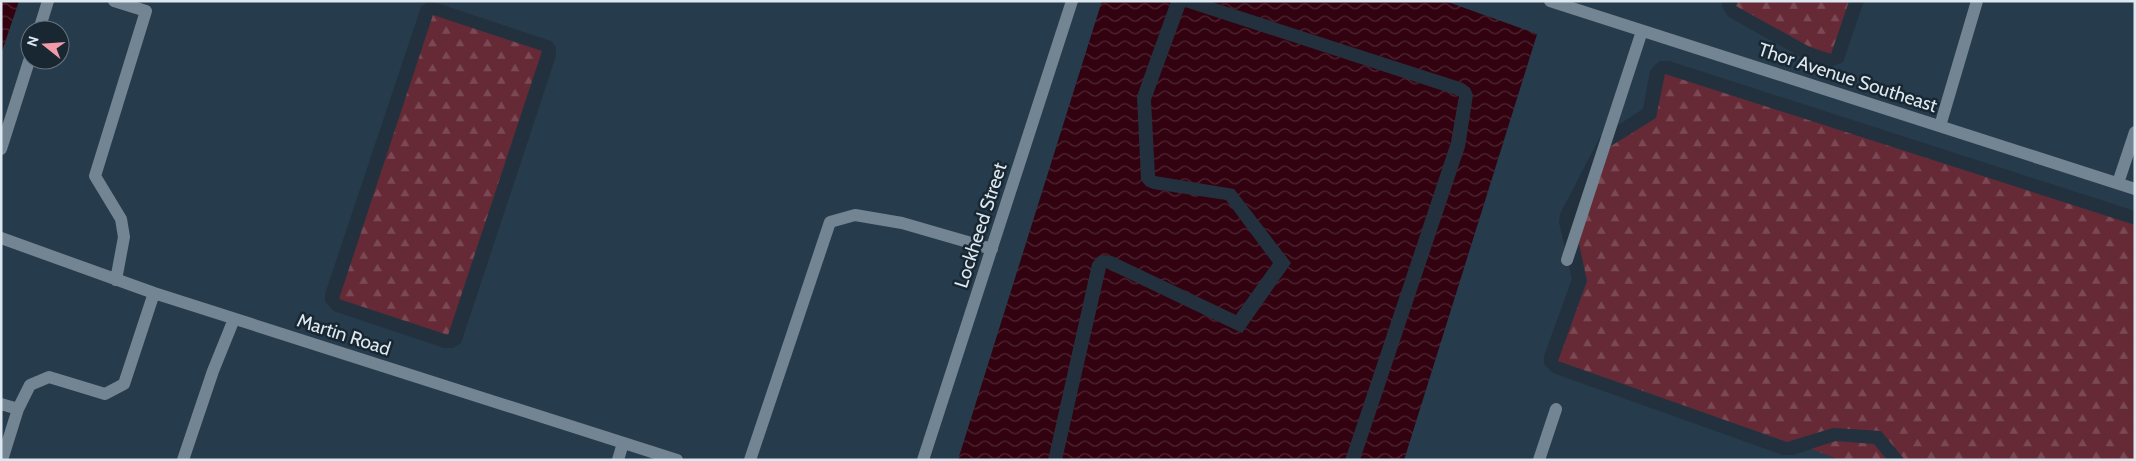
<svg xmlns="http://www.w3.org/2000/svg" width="2136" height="461" font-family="Cabin,sans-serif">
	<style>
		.built { fill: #263b4b; fill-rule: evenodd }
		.forest { fill: url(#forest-firs) }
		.water { fill: url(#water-waves) }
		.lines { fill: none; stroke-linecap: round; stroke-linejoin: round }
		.minor { stroke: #738492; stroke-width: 12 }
		.labels { text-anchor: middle; stroke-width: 5; stroke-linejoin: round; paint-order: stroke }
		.street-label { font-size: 19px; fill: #dee8f0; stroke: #182732 }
	</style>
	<defs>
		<pattern id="forest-firs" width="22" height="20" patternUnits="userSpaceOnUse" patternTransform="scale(1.25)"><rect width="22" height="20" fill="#662a37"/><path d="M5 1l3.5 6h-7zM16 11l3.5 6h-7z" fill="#7b4954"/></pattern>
		<pattern id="water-waves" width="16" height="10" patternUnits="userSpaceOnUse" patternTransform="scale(1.25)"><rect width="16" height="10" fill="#320210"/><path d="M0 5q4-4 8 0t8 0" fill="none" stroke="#4f2733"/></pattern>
	</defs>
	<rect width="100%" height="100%" fill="#22313d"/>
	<path class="built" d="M19 1H1102L958 460H1V54ZM428 2 437 3 551 41 556 47V56L461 343 453 348H444L334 311 325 302V294L421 7ZM30 30H60V60H30Z
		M1445 1H1723L1722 6 1726 14 1729 17 1806 60 1831 67 1843 62 1864 1H2135V211L1669 61H1659L1650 71 1643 109 1600 137 1560 214 1559 222 1572 279 1544 356V364L1553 373 1783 455H1793L1811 449 1835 458V460H1404L1537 35Z"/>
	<path class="forest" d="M1738 1H1849L1831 54 1810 47 1736 6Z
		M433 15 542 51 448 335 339 299Z
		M1665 74 2135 225V460H1905L1881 431 1833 428 1787 442 1558 361 1587 281 1574 220 1611 146 1656 118Z
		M1836 441 1874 444 1887 460H1835V458L1811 449Z"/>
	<path class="water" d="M1 1H19L1 54Z
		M1102 1H1171L1137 96 1141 180 1146 186 1153 189 1226 200 1273 263 1236 315 1112 256C1102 254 1097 255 1092 264L1048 460H958Z
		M1209 1H1445L1537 34 1404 460H1360L1465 147 1473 95 1470 88 1463 83Z
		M1185 7 1459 96 1451 142 1345 460H1062L1106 268 1242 333 1291 263 1234 189 1155 176 1151 100Z"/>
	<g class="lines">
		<path class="minor" d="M114 1 146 11 95 176 121 219 124 237 116 280
			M1550 1 2135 189
			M39 30 48 1
			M1940 126 1977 1
			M1 149 30 58
			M2118 183 2135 132
			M1 238 154 293 677 460
			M1567 260 1642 31
			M1 404 18 409 2 460
			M18 409 30 385 49 377 105 394 124 384 154 293
			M183 460 213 371 234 319
			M618 460 623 443
			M750 460 830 222 855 215 902 223 992 249
			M923 460 1072 1
			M1539 460 1556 409"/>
	</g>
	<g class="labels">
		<g class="street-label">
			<text transform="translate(1848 77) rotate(18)" y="7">Thor Avenue Southeast</text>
			<text transform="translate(980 225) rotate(-72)" y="7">Lockheed Street</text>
			<text transform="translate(344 334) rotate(18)" y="7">Martin Road</text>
		</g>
	</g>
	<rect width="2136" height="461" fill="none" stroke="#dee8f0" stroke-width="5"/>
	<g transform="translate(45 45) rotate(287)"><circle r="24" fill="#182732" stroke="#67747e"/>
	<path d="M0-4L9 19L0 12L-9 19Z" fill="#f39aa9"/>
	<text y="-8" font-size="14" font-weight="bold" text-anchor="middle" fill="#dee8f0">N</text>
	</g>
</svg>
